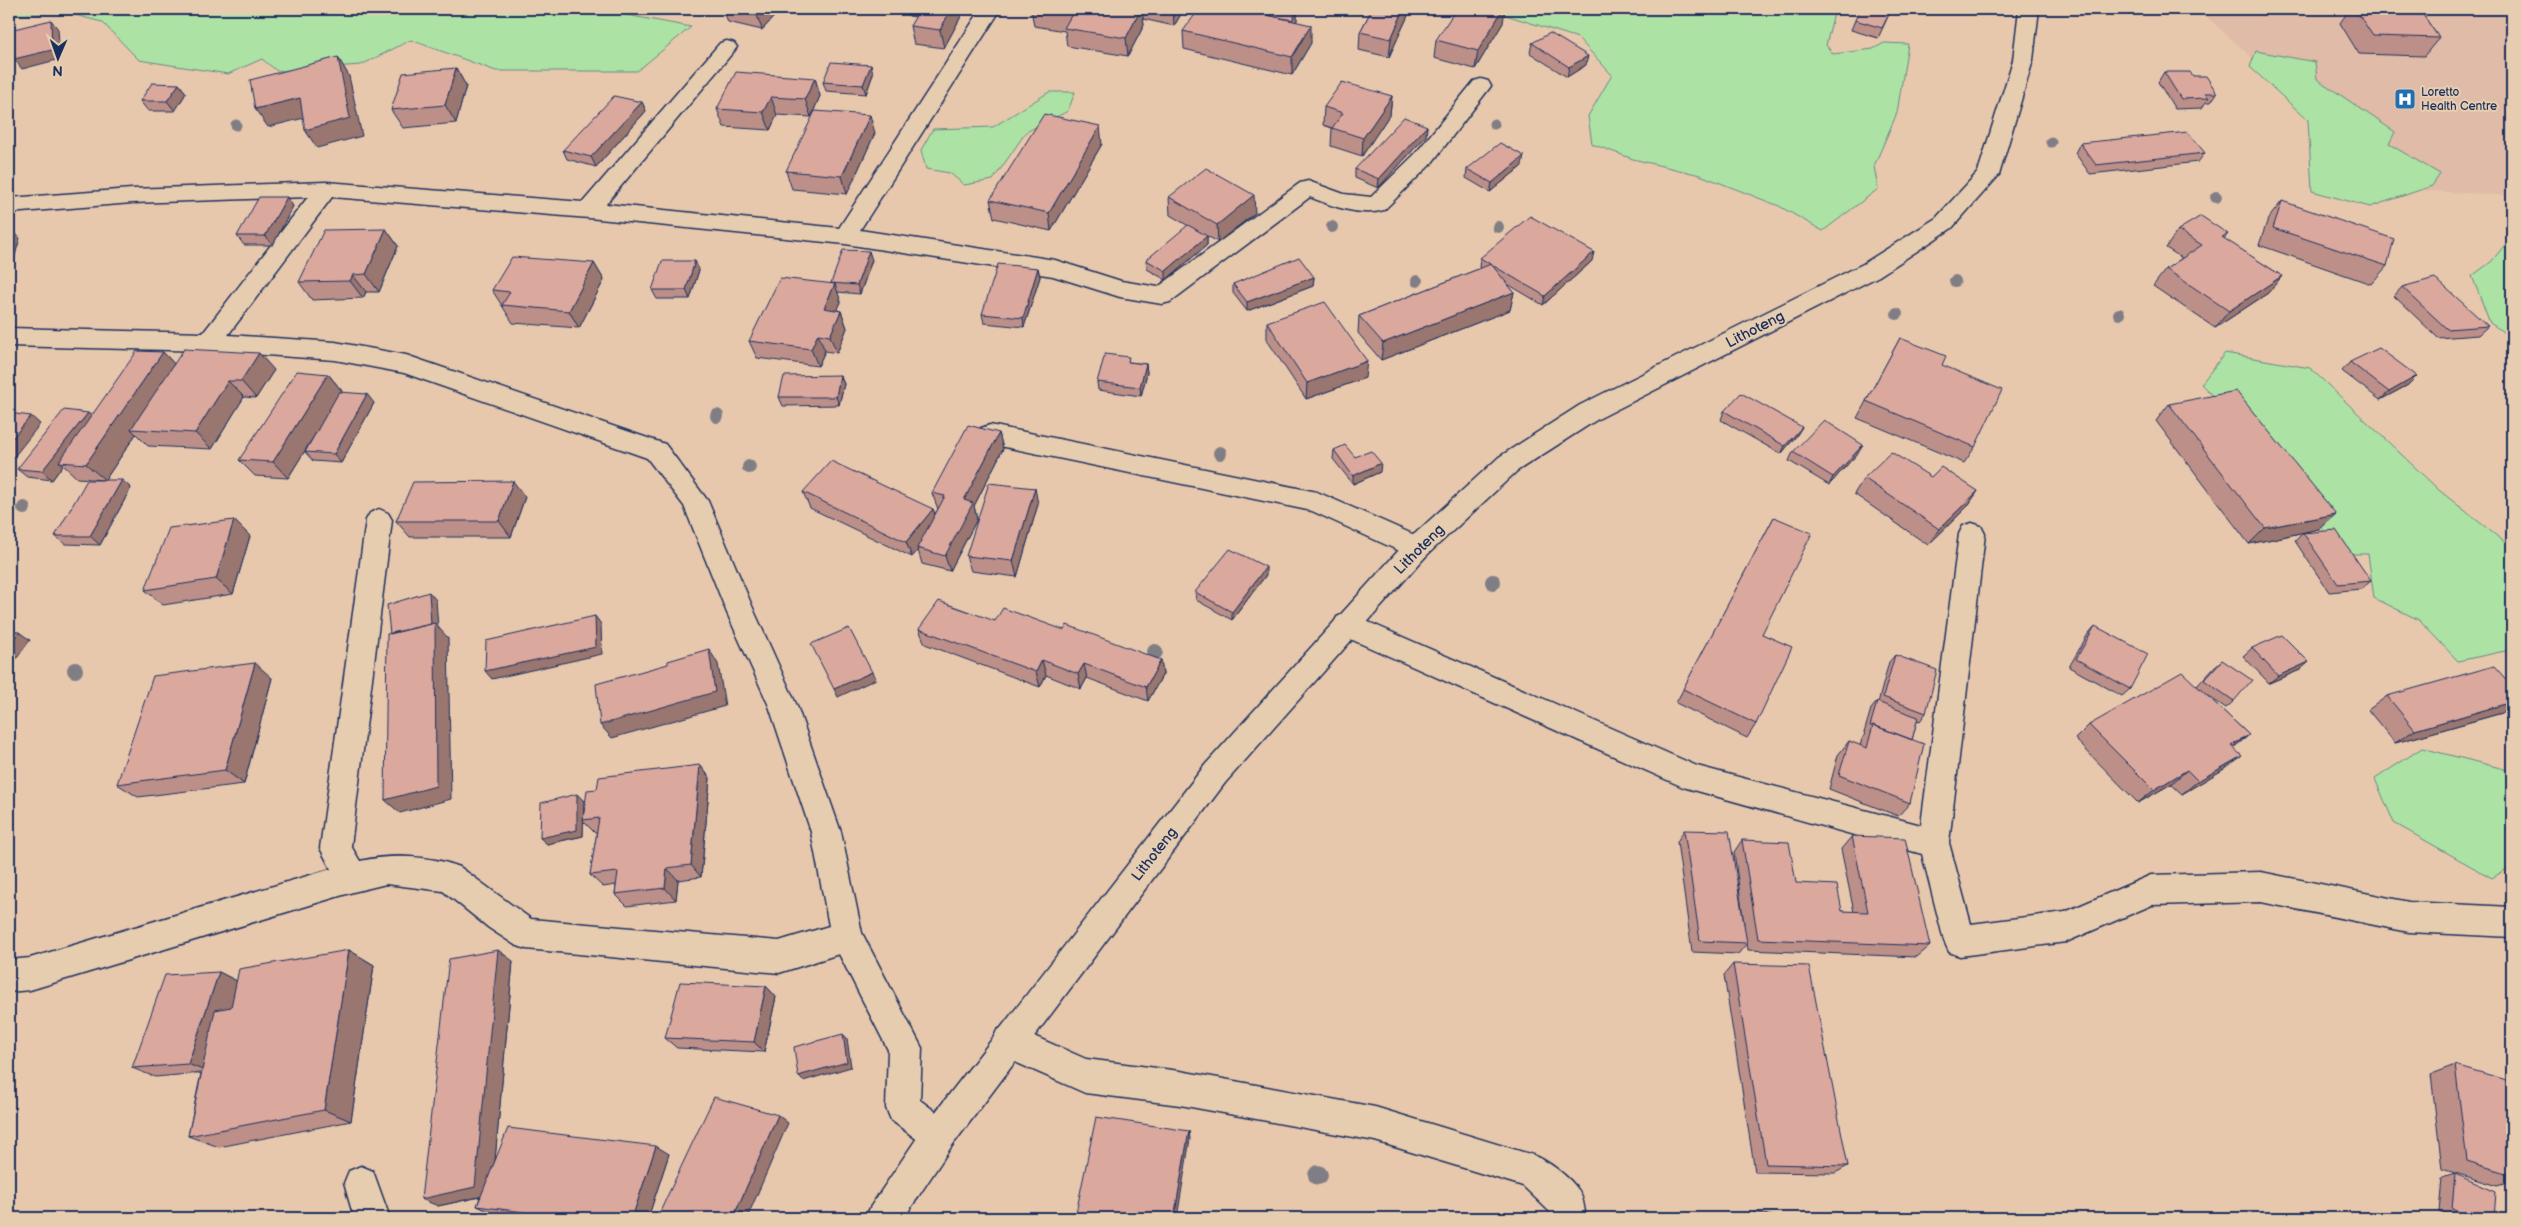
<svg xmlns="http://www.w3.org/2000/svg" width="2521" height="1227" font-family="'Balsamiq Sans',sans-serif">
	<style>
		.built { fill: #e0bba7 }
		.green { fill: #ade2a5; stroke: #648882 }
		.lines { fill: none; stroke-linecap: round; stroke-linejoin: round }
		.minor-casing { stroke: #1b2f5e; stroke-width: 3 }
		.major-casing { stroke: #1b2f5e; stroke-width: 3 }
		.minor { fill: #e7cdaf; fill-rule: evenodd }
		.major { fill: #e7cdaf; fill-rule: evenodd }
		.tree { fill: #807e85 }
		.wall { fill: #bc9088; stroke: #1b2f5e }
		.shaded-wall { fill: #99766f; stroke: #1b2f5e }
		.building { fill: #dba89e; stroke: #1b2f5e }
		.labels { text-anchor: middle; stroke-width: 4; stroke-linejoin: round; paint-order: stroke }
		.far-poi-label { font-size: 12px; fill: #1b2f5e; stroke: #e7cdaf; text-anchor: start }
		.street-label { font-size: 15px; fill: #1b2f5e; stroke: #e7cdaf }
	</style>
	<rect width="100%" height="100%" fill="#e8c8ad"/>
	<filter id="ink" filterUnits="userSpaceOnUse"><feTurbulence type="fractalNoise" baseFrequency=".02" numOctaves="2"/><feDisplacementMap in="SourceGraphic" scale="10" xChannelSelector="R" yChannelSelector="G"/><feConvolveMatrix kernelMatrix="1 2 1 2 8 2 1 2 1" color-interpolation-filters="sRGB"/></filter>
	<g filter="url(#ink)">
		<path class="built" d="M2198 9H2512V196L2399 189Z"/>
		<path class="green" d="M9 9H648L611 12 691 27 637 71H496L411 40 361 65 277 71 262 59 228 74 139 60 102 22 67 13 9 15Z
			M1487 9H1835L1826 45 1833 54 1873 49 1884 43 1908 44 1897 113 1874 166 1878 189 1823 231 1779 206 1700 175 1633 159 1592 144 1588 116 1612 75 1578 38Z
			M2256 51 2315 62 2317 79 2395 132 2389 144 2440 174 2432 186 2370 207 2312 191 2308 120 2250 67Z
			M1049 92H1075L1068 111 1026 132 993 180 964 185 950 173 926 169 921 150 933 129 993 127Z
			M2503 247 2512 249V338L2490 323 2472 276 2491 262Z
			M2225 353 2310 368 2440 491 2512 548V659L2505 651 2458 661 2419 620 2374 598 2368 554H2342L2307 510 2255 439 2201 384Z
			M2422 748 2512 771V866L2492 878 2394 823 2375 779Z"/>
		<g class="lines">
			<g class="minor-casing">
				<path id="minor" d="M981 9H1001L860 230 1055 260 1121 281 1158 287 1300 183 1308 181 1344 194 1371 197 1415 154 1474 81 1481 79 1488 81 1491 86 1431 164 1384 210C1360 217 1332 206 1310 197L1170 302 1162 304 1120 297 1053 276 845 244 589 218 332 197 228 335 335 342 406 355 665 444 708 501 755 613 797 706 841 832 862 933 922 1048 920 1100 951 1123 956 1135 951 1147 939 1152 927 1147 891 1120 886 1108 888 1050 839 954 779 973 526 949 515 945 489 928 443 891 386 884 353 892 30 990 9 992V960L30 958 331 869 320 848 366 520 370 513 379 509 388 513 392 520 351 846 360 861C391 854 430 855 460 867L531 919 779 941 829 926 811 832 769 706 727 613 684 506 647 458 404 373 335 360 209 351 9 346V328L203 333 308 197 132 203 9 213V198L132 189 326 182 583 202 720 43 727 41 734 43 737 47 734 51 606 204 839 228Z
					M990 425 1317 492 1426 540 1430 548 1426 556 1417 559 1312 511 981 442 977 435 981 428Z
					M1972 523 1981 526 1985 534 1949 843 1971 924 2065 912 2151 875 2261 872 2409 902 2512 907V937L2409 932 2261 902 2152 905 2066 942 1960 956 1949 952 1944 941 1922 854 1683 787 1337 633 1333 625 1337 617 1347 613 1357 617 1697 766 1921 825 1959 534 1963 526Z
					M1009 1025 1086 1059 1180 1071 1375 1107 1533 1155C1547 1160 1571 1178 1579 1191 1584 1199 1584 1209 1586 1218H1550V1212L1523 1186 1375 1141 1180 1105 1085 1093 997 1054 992 1042 997 1030Z
					M361 1166 373 1171 390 1218H354L344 1183 349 1171Z"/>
			</g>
			<g class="major-casing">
				<path id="major" d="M2019 9H2039L2033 60 1999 175 1952 228 1879 276 1598 419 1517 471 1426 556 1225 783 951 1147 904 1218H865L871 1206 927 1123 1205 765 1408 540 1499 457 1580 405 1863 264 1936 218 1978 172 2013 60Z"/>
			</g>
			<use href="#minor" class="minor"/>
			<use href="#major" class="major"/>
		</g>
		<g class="tree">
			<circle cx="1494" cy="124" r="5.5"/>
			<circle cx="236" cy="125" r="5.5"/>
			<circle cx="2051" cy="142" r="5.5"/>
			<circle cx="2216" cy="197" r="6"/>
			<circle cx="1332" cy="227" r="6"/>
			<circle cx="1498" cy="227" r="6"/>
			<circle cx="1417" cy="281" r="6"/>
			<circle cx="1955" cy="281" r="6"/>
			<circle cx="1897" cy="314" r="6"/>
			<circle cx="2119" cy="314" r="6"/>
			<circle cx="717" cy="416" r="7"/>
			<circle cx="1220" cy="453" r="7"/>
			<circle cx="749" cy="467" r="7"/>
			<circle cx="24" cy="508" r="7"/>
			<circle cx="1493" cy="582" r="8"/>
			<circle cx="1155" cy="652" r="8"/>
			<circle cx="75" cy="670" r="8"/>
			<circle cx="1318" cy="1175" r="10"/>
		</g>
		<path class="wall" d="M723 9H781L762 30 728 22Z
			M907 9H965L944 48 914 44 910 26 916 17 909 16Z
			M1031 9H1184L1174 26 1143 19 1144 25 1128 56 1067 46 1065 31 1034 26Z
			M1327 9H1364L1362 14Z
			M1372 9H1411L1389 57 1359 50 1360 32Z
			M2350 9H2419L2439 38 2424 56 2359 54 2340 23Z
			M1891 10 1878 38 1851 30 1855 20Z
			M1297 11V20L1296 22 1311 43 1292 75 1184 49 1183 31 1267 15Z
			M1503 23 1475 69 1434 58 1436 40Z
			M1532 43 1586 65 1567 77 1530 53Z
			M456 68 466 86 456 123 403 128 391 110Z
			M2164 72 2193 76 2217 93 2211 102H2206L2202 108 2175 109 2158 82Z
			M873 74 866 94 826 91 823 82Z
			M815 78 820 96 811 117 777 115 770 130 724 127 717 109Z
			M179 84 186 93 175 111H148L140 101Z
			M1392 96 1390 114 1362 156 1331 146 1332 128 1323 125 1324 107Z
			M642 102 646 111 596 167 567 159 563 150Z
			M1427 126 1426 136 1378 188 1355 178V169Z
			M875 133 847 194 792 189 786 171Z
			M2080 143 2205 153 2198 162 2090 174 2075 153Z
			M1102 144 1051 231 994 218 990 200Z
			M1522 166 1490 192 1466 178 1467 169Z
			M1169 197 1255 213 1218 242 1207 236V245L1166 280 1147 269 1146 260 1197 231 1170 215Z
			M2282 201 2387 266 2371 284 2259 245 2268 219Z
			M293 206 273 245H244L237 236Z
			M386 229 398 246 379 292H366L363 298 312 300 299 282Z
			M2178 230 2228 234 2224 239 2282 276 2268 293 2215 328 2153 286 2166 269 2182 258 2166 248Z
			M1480 258 1592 261 1543 305 1506 283 1514 292 1510 310 1381 360 1358 333 1359 316 1481 268 1479 267Z
			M872 260 860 294 837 292 841 302 837 310 841 311 847 328 837 353 825 351 818 366 757 358 749 341 831 284Z
			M695 261 699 270 690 299H657L652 290Z
			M594 263 604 280 579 328 513 323 492 290Z
			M1038 268 1040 277 1024 327 984 323 982 314Z
			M1314 277 1313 286 1247 311 1233 293V284Z
			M2402 287 2488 326 2478 335 2438 338 2394 296Z
			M1267 322 1365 378 1306 399 1267 340Z
			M1900 338 1942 365 1975 447 1964 463 1857 418Z
			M163 352 174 364 274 370 256 398 244 397 212 449 148 446 136 434 105 480 131 488 100 545 65 544 55 536 104 480 77 478 63 465 52 480 27 477 17 469 88 413 91 416Z
			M1130 362 1146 364 1147 373 1141 396 1098 390 1097 382Z
			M2350 362 2408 385 2380 400 2342 371Z
			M328 374 342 391 341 392 374 403 341 463 313 461 305 452 315 434 288 478 255 476 239 460Z
			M840 375 844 384 839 405 783 406 779 397Z
			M2169 404 2319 529 2249 544 2156 421Z
			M1724 411 1797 435 1781 454 1721 420Z
			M999 433 1003 449 974 506 977 519 950 571 922 564 918 550 912 557 810 508 803 492 933 509 935 514 938 509 932 493Z
			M1334 450 1355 457 1380 472 1353 484 1333 459Z
			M1793 452 1858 453 1829 485 1789 461Z
			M1931 477 1978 491 1967 507 1928 545 1854 494 1864 478Z
			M525 497 511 537H410L396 521Z
			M1038 504 1017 577 971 571 966 556Z
			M1774 517 1762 634 1756 724 1747 738 1676 703Z
			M234 520 250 536 233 594 163 605 145 590Z
			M2303 533 2371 581 2361 589 2329 592 2295 541Z
			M1266 575 1232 620 1196 600 1195 592Z
			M995 621 1064 630 1161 660 1163 674 1148 701 1087 678 1081 689 1046 675 1040 687 925 644 919 629Z
			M2095 626 2130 689 2122 696 2069 667 2088 634Z
			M2252 648 2300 670 2269 683 2243 656Z
			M1895 655 1926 713 1920 721 1917 720 1912 740 1910 803 1898 816 1829 789 1838 755 1849 741 1860 746 1862 739 1866 734 1864 733 1871 709 1877 702 1878 703 1889 662Z
			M2222 660 2234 701 2226 708 2205 694 2249 735 2233 748 2224 769 2182 794 2171 784 2138 803 2075 739 2089 725 2197 686 2214 667Z
			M272 678 244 784 138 797 117 784Z
			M2387 696 2502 713 2395 743 2368 710Z
			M700 765 710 778 701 877 678 880 676 900 627 906 615 894 616 885 603 887 590 875 597 833H595L583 821V836L547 844 584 801 583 818 597 789Z
			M1684 830 1744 924 1734 852 1742 840 1796 883 1842 911 1854 912 1841 849 1852 836 1930 946 1917 957 1748 950 1747 943 1738 954 1692 952 1677 842Z
			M349 950 374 965 351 1121 219 1147 188 1136 201 1073 155 1077 132 1068 219 972 236 981Z
			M513 961 495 1159 669 1154 648 1218H535L493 1213 477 1206 480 1197 438 1206Z
			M1733 964 1848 1166 1835 1173 1755 1172 1724 975Z
			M766 986 776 997 764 1052 677 1048 665 1038Z
			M2455 1065 2512 1096V1182L2498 1186 2442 1169 2431 1074Z
			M2455 1174 2494 1218H2452L2439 1212 2442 1178Z
			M1756 1212 1778 1218H1745Z"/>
		<path class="shaded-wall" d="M759 9H781L762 30 756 12Z
			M951 9H965L944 48 940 30Z
			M1141 9H1142L1144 25 1128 56 1126 38Z
			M1173 9H1184L1174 26Z
			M1404 9H1411L1389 57 1391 39Z
			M1503 9H1505L1503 23 1475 69 1478 51Z
			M1297 11V20L1290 32V23Z
			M51 20 58 29 60 59 22 69 14 59Z
			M1311 25V43L1292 75V57Z
			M1588 56 1586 65 1567 77 1569 67Z
			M338 57 349 76 362 136 317 148 305 130Z
			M871 65 873 74 866 94 863 85Z
			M456 68 466 86 456 123 445 105Z
			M815 78 820 96 811 117 805 99Z
			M179 84 186 93 175 111 167 101Z
			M1392 96 1390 114 1362 156 1363 138Z
			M771 97 777 115 770 130 763 112Z
			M300 98 312 116 268 127 255 109Z
			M642 102 646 111 596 167 591 157Z
			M870 115 875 133 847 194 842 176Z
			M1100 126 1102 144 1051 231 1049 213Z
			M1427 126 1426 136 1378 188 1379 179Z
			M1524 156 1522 166 1490 192 1492 183Z
			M1254 195 1255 213 1218 242 1217 225Z
			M287 197 293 206 273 245 265 236Z
			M9 227 20 238 9 277Z
			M386 229 398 246 379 292 366 274Z
			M1207 236V245L1166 280V271Z
			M869 251 872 260 860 294 857 285Z
			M1594 252 1592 261 1543 305 1545 296Z
			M695 261 699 270 690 299 686 290Z
			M594 263 604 280 579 328 569 311Z
			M1038 268 1040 277 1024 327 1023 318Z
			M353 275 366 292 363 298 350 281Z
			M2282 276 2268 293 2215 328 2229 311Z
			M1314 277 1313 286 1247 311V302Z
			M835 284 841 302 830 326 824 308Z
			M1514 292 1510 310 1381 360 1383 343Z
			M841 311 847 328 837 353 830 336Z
			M818 334 825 351 818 366 811 349Z
			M163 352 179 369 131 429 136 434 105 480 86 464Z
			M259 353 274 370 256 398 241 381Z
			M1367 361 1365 378 1306 399 1307 383Z
			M1146 364 1147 373 1141 396 1140 387Z
			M328 374 342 391 288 478 273 462Z
			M840 375 844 384 839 405 836 397Z
			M2417 376 2408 385 2380 400 2389 392Z
			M228 381 244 397 212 449 195 433Z
			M367 394 374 403 341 463 334 454Z
			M88 413 98 421 59 462 63 465 52 480 42 471Z
			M31 416 40 424 9 463V442Z
			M1802 427 1797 435 1781 454 1785 446Z
			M999 433 1003 449 974 506 977 519 950 571 945 556 964 500Z
			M1863 445 1858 453 1829 485 1833 477Z
			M1381 463 1380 472 1353 484V476Z
			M122 480 131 488 100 545 90 536Z
			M513 481 525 497 511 537 499 521Z
			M1035 488 1038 504 1017 577 1013 561Z
			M1978 491 1967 507 1928 545 1939 529Z
			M933 509 939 525 917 548 918 550 912 557 906 542Z
			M2336 514 2319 529 2249 544 2265 528Z
			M234 520 250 536 233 594 216 579Z
			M1266 567V575L1232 620V612Z
			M429 592 436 600 438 627 448 638 451 799 400 813 385 800Z
			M595 616 601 624 602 654 492 679 485 671Z
			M19 632 30 640 9 669V646Z
			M709 649 718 664 725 706 612 738 600 725Z
			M1042 660 1046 675 1040 687 1036 672Z
			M1161 660 1163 674 1148 701 1146 687Z
			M2309 662 2300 670 2269 683 2278 676Z
			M255 663 272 678 244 784 225 770Z
			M1084 664 1087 678 1081 689 1078 674Z
			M872 672 876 679 838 697 834 689Z
			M2512 702V707L2502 713 2395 743 2415 730Z
			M2249 735 2232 749 2231 746Z
			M2242 756 2224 769 2182 794 2198 781Z
			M700 765 710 778 701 877 691 865Z
			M2187 770 2171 784 2138 803 2154 790Z
			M577 794 584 801 583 836 547 844 540 838Z
			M667 868 678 880 676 900 665 888Z
			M349 950 374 965 351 1121 324 1110Z
			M498 950 513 961 492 1194 438 1206 421 1199Z
			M219 972 239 982 210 1073 188 1064Z
			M766 986 776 997 764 1052 754 1042Z
			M843 1034 847 1038 851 1067 803 1081 798 1076Z
			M778 1115 788 1123 747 1218H733Z
			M1189 1131 1190 1139 1177 1218H1174Z
			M656 1146 669 1154 648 1218H632Z"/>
		<path class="building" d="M742 9H759L756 12Z
			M920 9H951L940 30 910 26Z
			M1038 9H1141L1126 38 1064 28 1072 14Z
			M1199 9H1241L1311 25 1292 57 1183 31Z
			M1271 9H1288L1297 11 1292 20 1267 15Z
			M1372 9H1404L1391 39 1360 32Z
			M1456 9H1503L1478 51 1436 40Z
			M1860 9H1886L1891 10 1882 28 1855 20Z
			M2355 9H2419L2439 38 2373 36Z
			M51 20 52 50 14 59V29Z
			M1550 33 1588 56 1569 67 1532 43Z
			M338 57 350 118 305 130 300 98 255 109 250 80Z
			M831 62 871 65 863 85 823 82Z
			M456 68 445 105 391 110 403 73Z
			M736 72 815 78 805 99 771 97 763 112 717 109Z
			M2164 72H2190L2193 76H2206L2217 93H2205L2209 98 2181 99Z
			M1342 82 1392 96 1363 138 1332 128 1343 113 1324 107Z
			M152 83 179 84 167 101H140Z
			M614 96 642 102 591 157 563 150Z
			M815 111 870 115 842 176 786 171Z
			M1044 114 1100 126 1049 213 990 200Z
			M1404 117 1427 126 1379 179 1355 169Z
			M2188 132 2205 153 2096 165 2080 143Z
			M1500 143 1524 156 1492 183 1467 169Z
			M1206 168 1254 195 1217 225 1169 197Z
			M259 197H287L265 236H237Z
			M2282 201 2394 239 2387 266 2273 228Z
			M1530 216 1594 252 1545 296 1480 258Z
			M2201 216 2228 234 2222 237 2282 276 2229 311 2166 269 2202 245 2178 230Z
			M1188 225 1207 236 1166 271 1146 260Z
			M386 229 366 274 353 275 350 281 299 282 324 230Z
			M843 250 869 251 857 285 831 283Z
			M512 257 594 263 569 311 502 305 510 292 492 290Z
			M1299 257 1314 277 1247 302 1233 284Z
			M662 261H695L686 290H652Z
			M998 264 1038 268 1023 318 982 314Z
			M1491 264 1514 292 1383 343 1359 316Z
			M780 278 835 284 824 308 841 311 830 336 818 334 811 349 749 341Z
			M2435 278 2488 326 2447 329 2402 287Z
			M1325 302 1367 361 1307 383 1267 322Z
			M1900 338 1946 356 1942 365 2002 390 1975 447 1866 401Z
			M2379 348 2417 376 2389 392 2350 362Z
			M184 349 259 353 241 381H228L195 433 131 429Z
			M137 351 163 352 86 464 59 462Z
			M1105 354 1129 357 1128 362 1146 364 1140 387 1097 382Z
			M297 371 328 374 273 462 239 460Z
			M840 375 836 397H779L784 376Z
			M2236 391 2336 514 2265 528 2169 404Z
			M339 392 367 394 334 454 305 452Z
			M1741 393 1802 427 1785 446 1724 411Z
			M64 410 88 413 42 471 17 469Z
			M9 413 31 416 9 442Z
			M1824 420 1863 445 1833 477 1793 452Z
			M968 425 999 433 964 500 973 503 945 556 917 548 945 496 932 493Z
			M1345 445 1355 457 1371 451 1381 463 1353 476 1334 450Z
			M1891 452 1931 477 1941 467 1978 491 1939 529 1864 478Z
			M831 461 933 509 906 542 803 492Z
			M87 480H122L90 536H55Z
			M513 481 499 521H396L413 482Z
			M989 483 1035 488 1013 561 966 556Z
			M1774 517 1812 533 1762 634 1792 647 1756 724 1683 689Z
			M234 520 216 579 145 590 169 528Z
			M2336 530 2371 581 2338 584 2303 533Z
			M1230 549 1266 567 1232 612 1195 592Z
			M429 592 431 624 390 634 387 605Z
			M939 601 995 621 1003 608 1064 630 1067 625 1161 660 1146 687 1084 664 1078 674 1042 660 1036 672 919 629Z
			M595 616 596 647 485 671 486 641Z
			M435 623 436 786 385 800 387 634Z
			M2095 626 2148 654 2130 689 2076 659Z
			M849 628 872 672 834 689 811 644Z
			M9 631 19 632 9 646Z
			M2282 635 2309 662 2278 676 2252 648Z
			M709 649 715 692 600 725 596 684 668 664V661Z
			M1895 655 1937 670 1926 713 1883 697Z
			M2222 660 2252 680 2234 701 2204 680Z
			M255 663 225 770 117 784 153 676Z
			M2494 666 2512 686V702L2415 730 2387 696Z
			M2182 672 2249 735 2231 746 2242 756 2198 781 2187 770 2154 790 2089 725Z
			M1877 702 1918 717 1912 740 1873 725 1872 726H1870Z
			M1873 725 1924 744 1910 803 1839 775 1849 741 1867 748Z
			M700 765 691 865 667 868 665 888 615 894 618 872 590 875 599 818 583 820 587 790 597 789 599 777Z
			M577 794V830L540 838 541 803Z
			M1684 830 1729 831 1747 943 1700 941Z
			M1852 836 1905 838 1930 946 1758 939 1742 840 1789 842 1796 883 1837 885 1842 911 1868 912Z
			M349 950 324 1110 188 1136 215 1010 231 1007 239 969Z
			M498 950 475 1187 421 1199 449 959Z
			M1733 964 1809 966 1848 1166 1766 1164Z
			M219 972 188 1064 132 1068 165 975Z
			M680 982 766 986 754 1042 665 1038Z
			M843 1034 847 1062 798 1076 794 1047Z
			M2455 1065 2510 1081 2512 1096V1175L2467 1161Z
			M714 1097 778 1115 733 1218H657Z
			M1096 1117 1189 1131 1174 1218H1075Z
			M508 1128 656 1146 632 1218H570L477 1206Z
			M2455 1174 2496 1192 2494 1218H2472L2452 1209Z
			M1756 1212 1778 1218H1755Z"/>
	</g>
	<defs>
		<g id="hospital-square" transform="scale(1.125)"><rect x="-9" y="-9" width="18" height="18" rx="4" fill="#1f6fb2" stroke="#e7cdaf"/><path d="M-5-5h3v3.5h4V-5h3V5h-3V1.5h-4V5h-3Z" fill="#fff"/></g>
	</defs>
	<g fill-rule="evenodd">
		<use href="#hospital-square" x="2405" y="99"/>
	</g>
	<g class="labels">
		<g class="far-poi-label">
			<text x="2421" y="96">Loretto<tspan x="2421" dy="14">Health Centre</tspan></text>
		</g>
		<g class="street-label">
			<text transform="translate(1755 329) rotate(-27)" y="5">Lithoteng</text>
			<text transform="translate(1419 549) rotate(-45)" y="5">Lithoteng</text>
			<text transform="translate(1154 854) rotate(-52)" y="5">Lithoteng</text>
		</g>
	</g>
	<rect width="2521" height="1227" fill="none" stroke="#e7cdaf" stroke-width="30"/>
	<rect x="15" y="15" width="2491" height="1197" fill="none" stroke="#1b2f5e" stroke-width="2" filter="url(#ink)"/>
	<g transform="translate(58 58) rotate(182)" stroke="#e7cdaf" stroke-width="4" paint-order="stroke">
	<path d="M0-4L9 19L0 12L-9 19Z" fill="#1b2f5e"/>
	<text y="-8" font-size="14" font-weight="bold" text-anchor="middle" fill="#1b2f5e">N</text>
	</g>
</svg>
